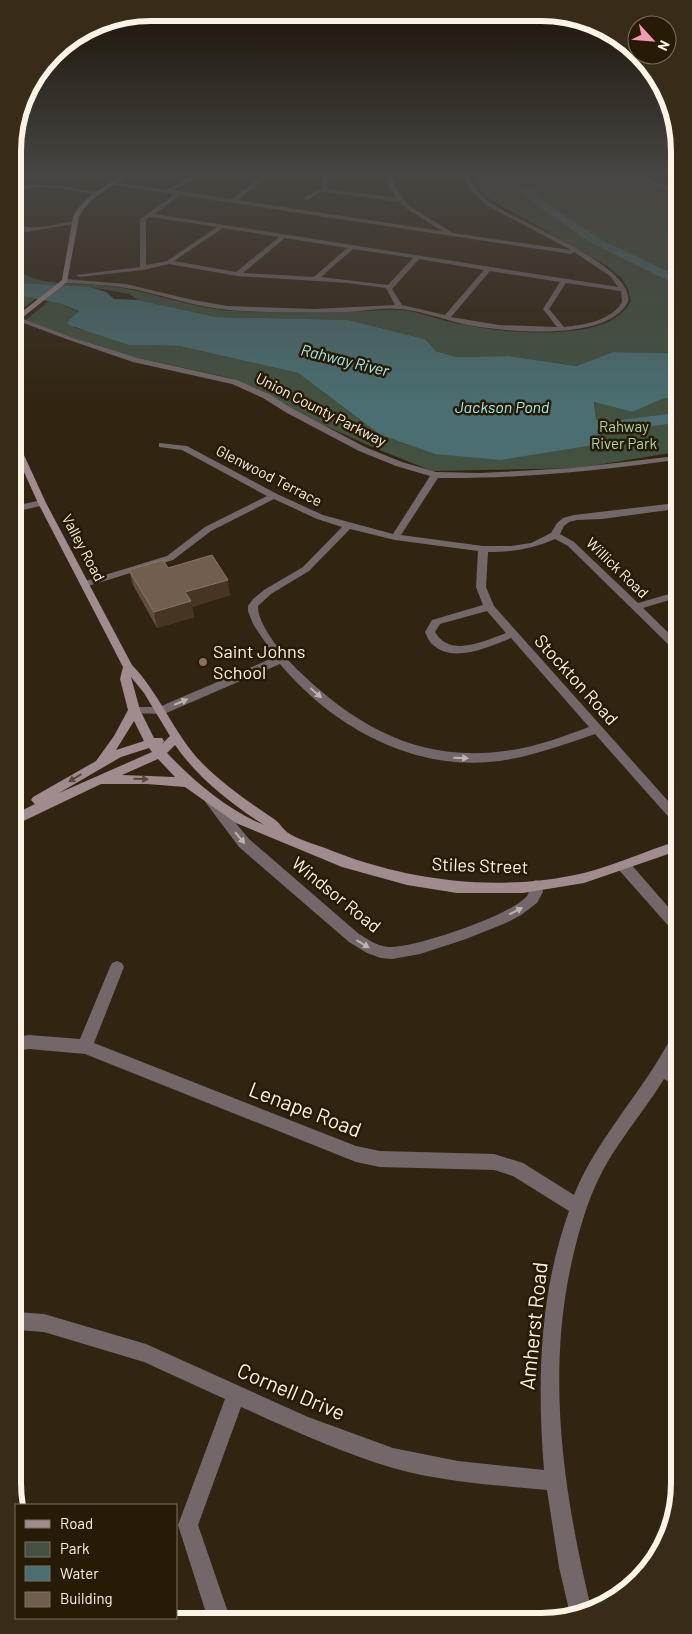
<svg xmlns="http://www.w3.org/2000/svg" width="692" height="1634" font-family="Barlow,sans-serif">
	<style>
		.green { fill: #425140 }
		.water { fill: #4a6e71 }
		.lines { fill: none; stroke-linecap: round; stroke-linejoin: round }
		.river { fill: #4a6e71; fill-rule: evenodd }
		.street { fill: #746769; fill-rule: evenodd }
		.secondary { fill: #a08b8f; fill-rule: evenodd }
		.wall { fill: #614d3d }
		.shaded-wall { fill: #473523 }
		.building { fill: #715e4f; stroke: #877667 }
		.oneway { fill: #beb4ae }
		.oneway2 { fill: #57483d }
		.education-dot { fill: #8d6e63; stroke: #271b06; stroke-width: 2 }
		.labels { text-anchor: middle; stroke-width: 5; stroke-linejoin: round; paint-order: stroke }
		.far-street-label { font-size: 15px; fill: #fbf3e6; stroke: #271b06 }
		.far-park-label { font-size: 15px; fill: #aed4a9; stroke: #271b06 }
		.far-water-label { font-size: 16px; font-style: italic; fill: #a5ecf3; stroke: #271b06 }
		.poi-label { font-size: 18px; fill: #fbf3e6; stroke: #271b06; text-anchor: start }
		.street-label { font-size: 18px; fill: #fbf3e6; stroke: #271b06 }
		.near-street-label { font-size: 21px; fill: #fbf3e6; stroke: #271b06 }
		.rim { fill: none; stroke: #fbf3e6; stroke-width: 6 }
	</style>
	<rect width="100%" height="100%" fill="#312410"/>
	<path class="green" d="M473 175H627L675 193 676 353 613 352 576 366 509 356 456 357 436 351 425 339 348 320 216 317 138 300 129 294 90 287 52 286 18 312 13 311V268C48 290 78 281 116 287 155 293 194 309 235 311 272 313 311 313 348 312 366 312 384 309 401 310 421 312 441 321 460 324 496 331 533 335 569 331 593 329 619 323 631 301L628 289 622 278 604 264 485 196 473 178Z
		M49 301 58 303 79 312 70 319 75 328 94 332 129 345 179 346 298 373 379 434 599 444 594 402 632 412 664 397 676 398V452L579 468 432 471 372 447 297 413 263 391 230 378 125 355 71 339 26 320Z"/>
	<path class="water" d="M13 283 90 287 106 292 114 299 138 300 216 317 348 320 425 339 436 351 456 357 509 356 576 366 613 352 676 353V398H664L632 412 594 402 599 444 500 460 435 454 379 434 298 373 179 346 129 345 69 325 67 322 79 311 58 303 13 294Z"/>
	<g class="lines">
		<path class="river" d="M550 175H562L534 194 598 238 675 275V284L590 242 523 196 522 194 523 192Z
			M563 411 605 422 676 413V423L605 432 557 419 555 416 557 413Z"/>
		<path class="street" d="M264 175H269L238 200 442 231 404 207 400 202 326 192H320L308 200 303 199 317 190 323 189 321 186 324 175H328V189L397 198 389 187 388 175H392L395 187 408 205 453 233 571 250 488 206 471 191 463 175H467C474 187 481 196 492 204 519 222 635 266 628 302 607 343 501 332 463 324 442 319 422 311 400 309 382 307 365 311 347 312 308 313 268 313 229 310 197 307 165 296 133 289 111 285 88 284 65 283L62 281 65 279 126 284 193 300 228 306 314 309 395 305 386 288 348 283 237 276 169 264 143 270 79 277 76 275 140 267V219L175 194 113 185 111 182 167 190 191 177 193 180 173 190 232 199ZM180 195 571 254 574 252 610 276 618 287 155 214ZM150 217 217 227 167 261 146 265V220ZM223 228 279 237 236 272 174 261ZM285 238 347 248 314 277 243 273ZM353 249 413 258 388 285 321 277ZM419 259 484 270 445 315 402 305 392 289ZM490 271 560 282 543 309 557 327 499 325 451 317ZM566 283 621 291 622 302C611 321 583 325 564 327L549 309Z
			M631 175H637L675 189V193Z
			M28 184 67 187 101 193 98 195C71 190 39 181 13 193V189Z
			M13 222C29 233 56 224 75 221L78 223 27 232 14 229Z
			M13 315 73 338 138 358 237 380 269 394 293 409 365 447 402 462 436 472 480 473 573 468 676 456V460C596 471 518 479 438 478L401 535 483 546H511L531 543 551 533 557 523 563 518 574 515 676 503V509L602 519 577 520 569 522 564 526 560 534 574 542 638 603 676 592V598L643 608 677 641V650L673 649 568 546 555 539C532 549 512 552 488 552L486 587 494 606 677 811V824L673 822 595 734C560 746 525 759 489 762 408 769 330 724 280 664L164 714 130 713 128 710 130 707H159L275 657 253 624 248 611V606L253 599 264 590 303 567 342 527 317 519 274 499 211 531 173 560 88 586H82V582L167 556 205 527 267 496 182 450 159 447V443L187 446 277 494 323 515 393 534 430 476 396 466 359 451 287 413 263 398 232 384 133 362 69 340 13 319ZM350 529 395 540 478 551 476 587 483 605 432 620 425 632C427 636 429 642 433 645 454 664 490 646 511 638L589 727C564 736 539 746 512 750 426 764 361 731 300 672 286 659 257 625 258 606L271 594 309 571ZM487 611 506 633C484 641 450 658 435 632L440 624Z
			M42 500 46 503 45 505 14 512V506Z
			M210 795 214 797 249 839 359 934C369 940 378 947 391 947 417 947 510 916 527 896 530 892 529 887 531 882L536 880 541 882 543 892 537 903 521 915 506 923 466 939 420 954 392 959 381 958 367 953 349 942 239 847 206 803 204 800 206 797Z
			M624 861 629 862 677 917V932L672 930 619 870 617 866 619 862Z
			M117 961 122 963 124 967 94 1043 356 1146 380 1151 494 1154 523 1163 574 1195C598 1136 644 1091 673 1034L678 1032V1055L672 1066 678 1070V1087L664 1079C643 1113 615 1144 598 1180 587 1203 580 1228 574 1252 545 1371 563 1491 591 1608L576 1617H571L570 1614 559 1567 547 1490C495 1485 442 1482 393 1468 341 1453 290 1429 241 1407L198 1525 230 1618 208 1619 178 1525 225 1399 144 1362 44 1332 17 1330V1312L44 1314 146 1344 308 1417 393 1448 458 1461 544 1470C537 1382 539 1295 569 1211L513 1176 494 1170 380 1167 356 1162 85 1054 29 1049 16 1051V1037L29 1035 80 1039 110 967 112 963Z"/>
		<path class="secondary" d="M123 175H128C111 189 90 195 79 217L67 282 13 325V319L62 280 73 217C84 196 103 187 123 175Z
			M14 440 18 442 46 503 132 665C160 694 174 734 202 763 224 785 249 802 274 819 280 823 284 831 290 834 300 840 314 844 325 848 405 881 499 893 584 873 615 865 646 851 677 841V851L584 883 523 893H457L407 885 342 867 236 823 185 787 147 784H101L15 825V814L35 804 31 800 33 797 96 761 114 736 128 710 120 679 123 667 38 503 14 450ZM131 677 144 693 170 736 162 744 164 741 162 738H154L140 710ZM134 721 144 741 116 750ZM175 745C198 778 230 803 264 825 226 809 195 782 167 753ZM149 748 152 752 59 793 121 757ZM158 759 175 777 122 775Z"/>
	</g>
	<path class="wall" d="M168 568 230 595 192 607 194 617 157 628 133 585 129 570Z"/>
	<path class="shaded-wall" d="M228 580 230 595 192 607 194 617 157 628 154 612 185 592Z"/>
	<path class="building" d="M212 555 228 580 185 592 191 601 154 612 129 570 163 560 168 568Z"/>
	<defs><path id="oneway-solid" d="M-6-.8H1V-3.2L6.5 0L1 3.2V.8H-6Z" transform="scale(1.25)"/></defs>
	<g class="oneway">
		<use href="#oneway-solid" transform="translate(316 693) rotate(41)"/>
		<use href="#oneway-solid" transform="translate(181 702) rotate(-23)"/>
		<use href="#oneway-solid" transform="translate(461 758) rotate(2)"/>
		<use href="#oneway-solid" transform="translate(240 838) rotate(50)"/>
		<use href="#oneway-solid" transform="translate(516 911) rotate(-27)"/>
		<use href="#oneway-solid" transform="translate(363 944) rotate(31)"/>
	</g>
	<g class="oneway2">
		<use href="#oneway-solid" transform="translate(75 778) rotate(149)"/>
		<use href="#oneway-solid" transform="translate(141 779) rotate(1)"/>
	</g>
	<linearGradient id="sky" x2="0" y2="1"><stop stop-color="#1b1409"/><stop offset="0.43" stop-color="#484542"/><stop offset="1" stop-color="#484542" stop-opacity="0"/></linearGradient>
	<rect width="692" height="404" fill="url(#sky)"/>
	<circle class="education-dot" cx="203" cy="662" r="5"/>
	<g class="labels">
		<g class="far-street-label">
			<text transform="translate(321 410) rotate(27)" y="5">Union County Parkway</text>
			<text transform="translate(269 476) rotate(27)" y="5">Glenwood Terrace</text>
			<text transform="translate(83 548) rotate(62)" y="5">Valley Road</text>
			<text transform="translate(617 568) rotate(44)" y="5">Willick Road</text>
		</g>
		<g class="far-park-label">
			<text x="624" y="432">Rahway<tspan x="624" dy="17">River Park</tspan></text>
		</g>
		<g class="far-water-label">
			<text transform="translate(345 360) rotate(14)" y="6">Rahway River</text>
			<text x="502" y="413">Jackson Pond</text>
		</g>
		<g class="poi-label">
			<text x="213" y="658">Saint Johns<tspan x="213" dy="21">School</tspan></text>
		</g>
		<g class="street-label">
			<text transform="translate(576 680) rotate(48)" y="6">Stockton Road</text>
			<text transform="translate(480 866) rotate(2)" y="6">Stiles Street</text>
			<text transform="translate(336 895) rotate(39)" y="6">Windsor Road</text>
		</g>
		<g class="near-street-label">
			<text transform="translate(305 1110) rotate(21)" y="7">Lenape Road</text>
			<text transform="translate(534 1326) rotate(-84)" y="7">Amherst Road</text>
			<text transform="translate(291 1392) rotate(23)" y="7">Cornell Drive</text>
		</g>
	</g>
	<path d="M0 0H692V1634H0ZM151 21H541A130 130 0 0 1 671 151V1483A130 130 0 0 1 541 1613H151A130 130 0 0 1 21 1483V151A130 130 0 0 1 151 21Z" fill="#382c18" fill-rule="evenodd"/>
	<path class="rim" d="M151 21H541A130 130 0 0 1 671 151V1483A130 130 0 0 1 541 1613H151A130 130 0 0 1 21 1483V151A130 130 0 0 1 151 21Z"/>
	<rect x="15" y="1504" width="162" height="115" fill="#271b06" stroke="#7c7160"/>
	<rect x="25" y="1520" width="25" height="8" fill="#a08b8f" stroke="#7c7160"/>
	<text x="60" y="1529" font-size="15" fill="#fbf3e6">Road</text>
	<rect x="25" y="1542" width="25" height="15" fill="#425140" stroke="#7c7160"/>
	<text x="60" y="1554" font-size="15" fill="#fbf3e6">Park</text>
	<rect x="25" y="1566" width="25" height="15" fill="#4a6e71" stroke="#7c7160"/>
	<text x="60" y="1579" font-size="15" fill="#fbf3e6">Water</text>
	<rect x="25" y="1592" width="25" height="15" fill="#715e4f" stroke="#7c7160"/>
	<text x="60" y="1604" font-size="15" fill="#fbf3e6">Building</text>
	<g transform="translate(652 40) rotate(116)"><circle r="24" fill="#271b06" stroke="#7c7160"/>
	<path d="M0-4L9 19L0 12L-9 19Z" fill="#f19ab3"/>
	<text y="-8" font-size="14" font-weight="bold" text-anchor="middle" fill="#fbf3e6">N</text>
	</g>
</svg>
